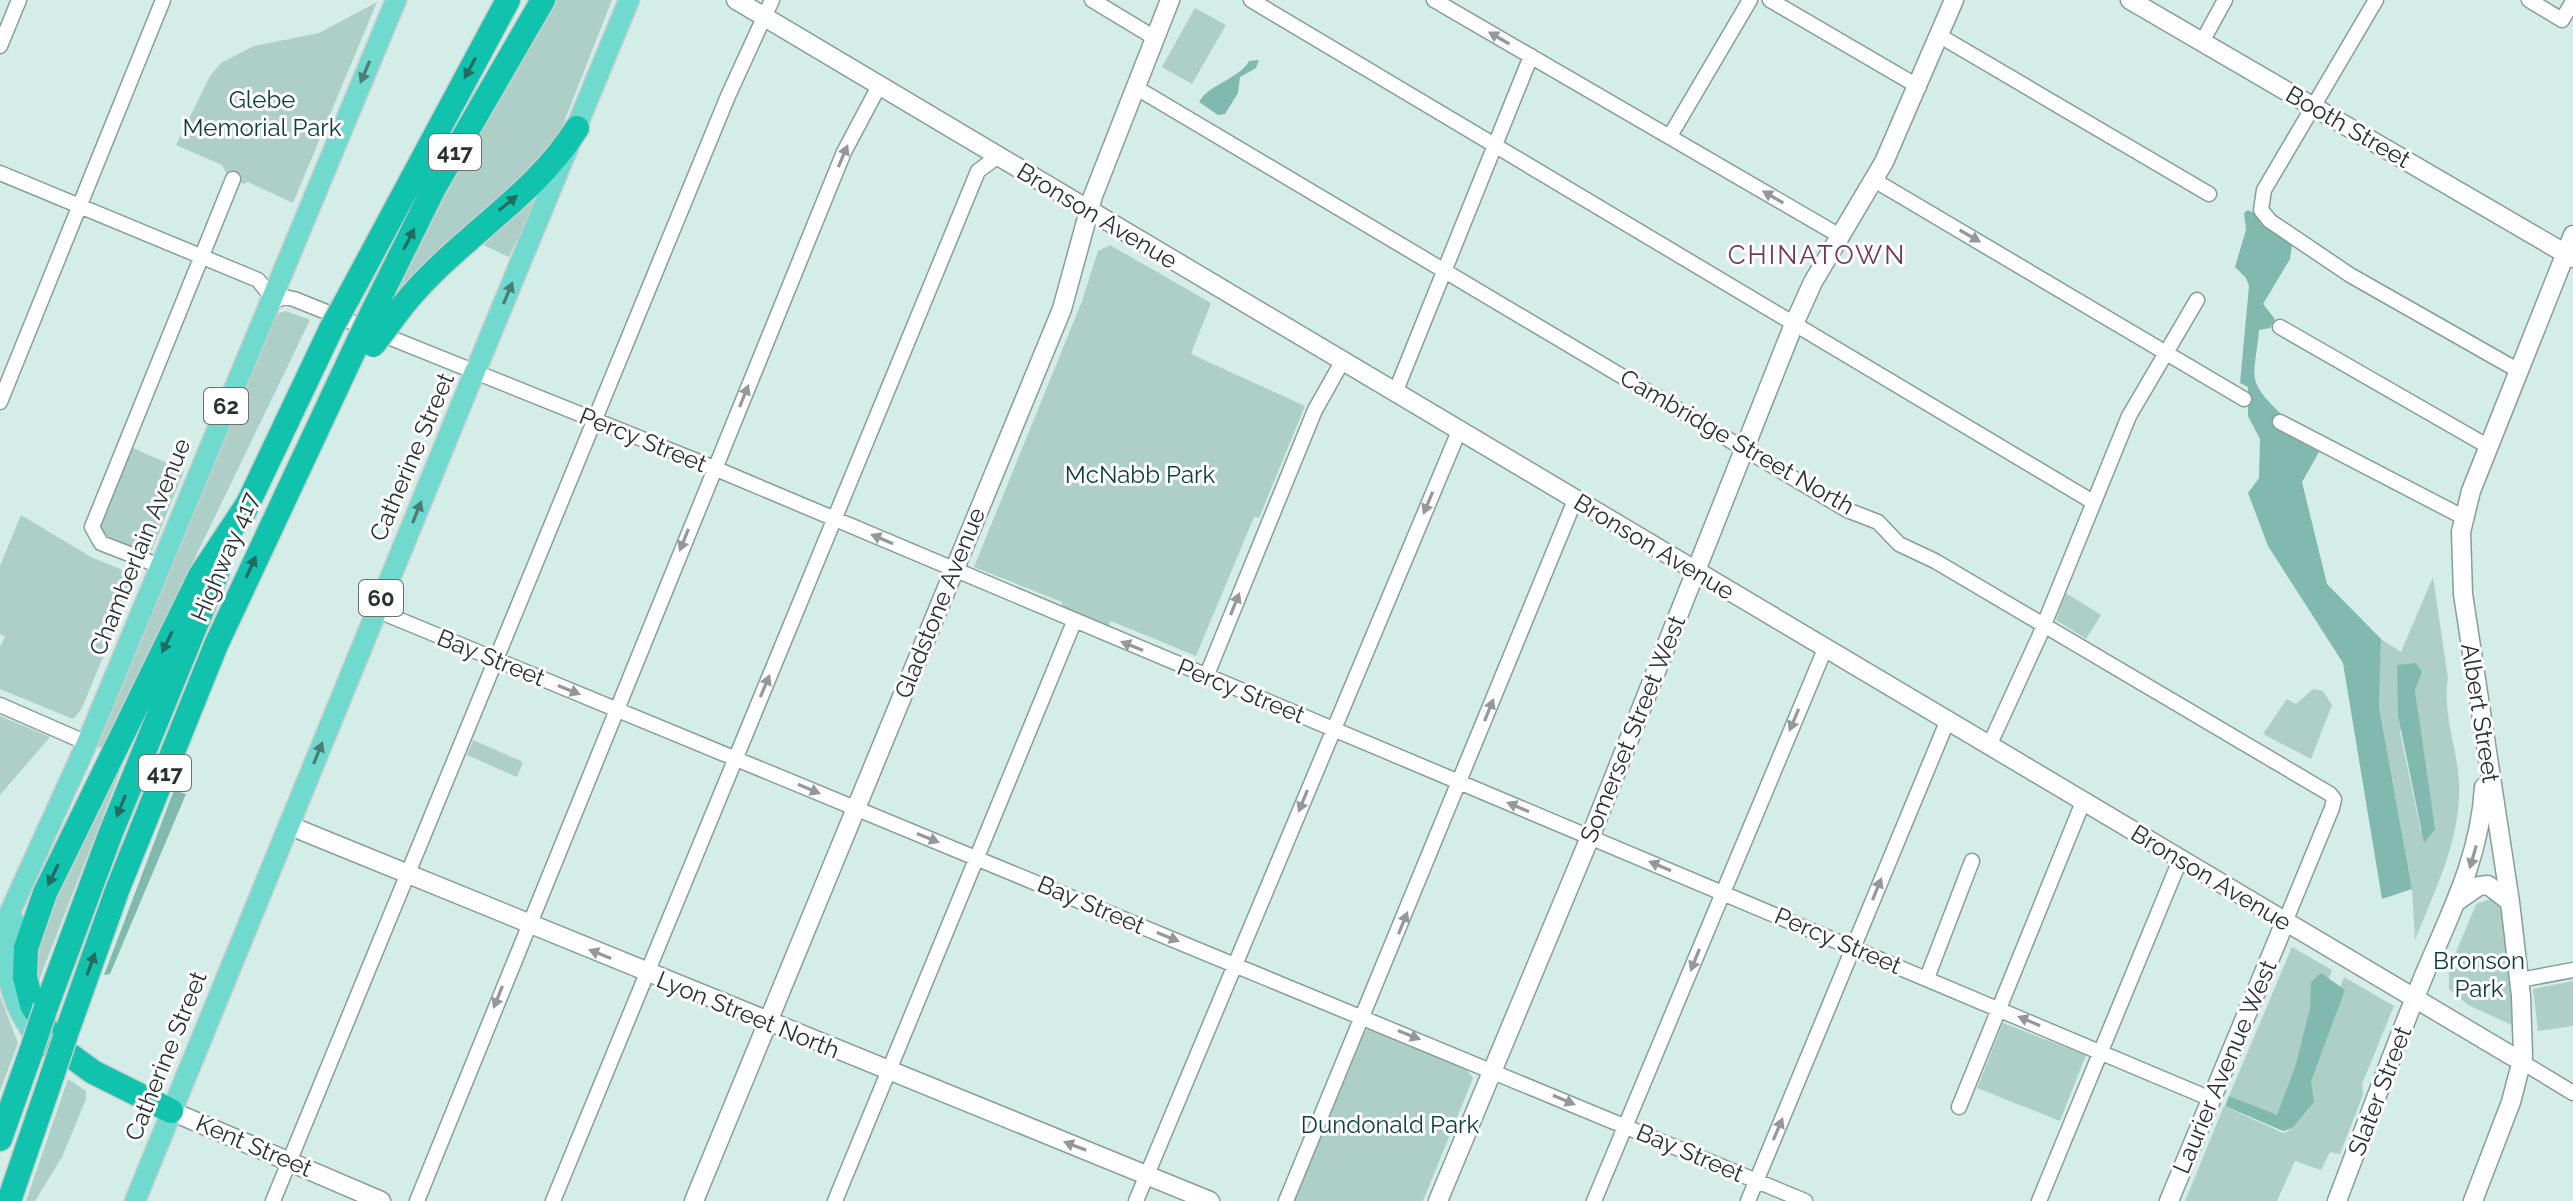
<svg xmlns="http://www.w3.org/2000/svg" width="2573" height="1201" font-family="Raleway,sans-serif">
	<style>
		.green { fill: #adcfc7; fill-rule: evenodd }
		.forest { fill: #82b9ae }
		.lines { fill: none; stroke-linecap: round; stroke-linejoin: round }
		.street-casing { stroke: #879d98; stroke-width: 17 }
		.secondary-casing { stroke: #879d98; stroke-width: 21 }
		.primary-casing { stroke: #cccecd; stroke-width: 23 }
		.highway-casing { stroke: #cccecd; stroke-width: 27 }
		.street { stroke: #fff; stroke-width: 14 }
		.secondary { stroke: #fff; stroke-width: 18 }
		.primary { stroke: #70dace; stroke-width: 20 }
		.highway { stroke: #11c2ad; stroke-width: 24 }
		.highway-bridge-casing { stroke: #cccecd; stroke-width: 27; stroke-linecap: butt }
		.highway-bridge { stroke: #11c2ad; stroke-width: 24 }
		.oneway { fill: #949898 }
		.oneway2 { fill: #1f6c62 }
		.oneway3 { fill: #497e77 }
		.labels { text-anchor: middle; stroke-width: 6; stroke-linejoin: round; paint-order: stroke }
		.shield { fill: #fff; stroke: #69706e; stroke-width: 2 }
		.shield-label { font-size: 22px; font-weight: bold; fill: #293230 }
		.park-label { font-size: 24px; fill: #0b3e37; stroke: #fff }
		.street-label { font-size: 24px; fill: #293230; stroke: #fff }
		.neighbourhood-label { font-size: 26px; letter-spacing: 2px; fill: #74365c; stroke: #fff }
	</style>
	<rect width="100%" height="100%" fill="#d5ede8"/>
	<path class="green" d="M554 0H612L546 168 390 315 379 310Z
		M377 2 293 203 248 182 244 184 227 175 222 165 176 145 210 76 221 63 254 46 319 33Z
		M1195 8 1226 25 1192 84 1162 67Z
		M548 178 509 257 475 241Z
		M1110 245 1211 303 1191 354 1305 406 1259 518 1254 517 1196 656 1111 621 1108 626 1062 606V602L974 567 1082 301 1098 251Z
		M286 311 310 320 103 748 94 746 276 314Z
		M131 447 184 471 152 550 141 553 101 533 100 520Z
		M21 515 91 557 137 576 81 710 73 719 0 689V647L5 637 0 634V566Z
		M2433 577 2448 678C2442 711 2457 748 2459 781 2462 837 2435 890 2415 940L2412 889 2379 707 2381 639 2401 652ZM2421 666 2415 690 2427 781 2421 832 2400 732Z
		M2066 593 2101 615 2086 639 2056 620Z
		M2313 689 2323 691 2332 705 2311 759 2263 734 2287 699 2296 704Z
		M145 708 46 962 36 988 33 968 40 926Z
		M0 716 50 737 0 795Z
		M473 740 523 762 517 777 467 755Z
		M2493 898 2501 903 2502 910 2513 992 2512 1025 2468 1005 2449 989V969L2476 904Z
		M2292 947 2332 970 2277 1116 2229 1096Z
		M2344 977 2394 1006 2362 1084 2363 1095 2340 1154 2330 1152 2321 1170 2295 1161 2277 1201H2185L2224 1106 2283 1133 2294 1129 2283 1131Z
		M2573 981V1026L2538 1031 2533 989Z
		M0 996 18 1043 0 1091Z
		M2003 1023 2086 1055 2060 1121 1977 1088Z
		M1370 1029 1466 1069 1473 1078 1423 1201H1294L1366 1030Z
		M68 1079 86 1091V1099L62 1157 35 1201H26Z"/>
	<path class="forest" d="M1259 60 1256 68 1240 77 1238 93 1225 114 1218 115 1199 102C1210 83 1238 80 1249 61Z
		M2248 210 2257 215 2261 224 2292 245 2290 259 2263 304 2275 319 2270 328 2259 330C2255 378 2244 378 2281 414L2279 429 2319 452 2302 482 2327 584 2381 639 2379 707 2412 889 2382 899 2343 663 2268 546 2248 493 2259 478 2260 439 2248 416V387L2240 383 2249 286 2246 278 2235 267 2246 230 2244 213Z
		M2416 663 2422 672 2415 690 2435 829 2424 843 2398 715 2397 665Z
		M174 790 186 794 110 974 104 975Z
		M2321 973 2345 990 2311 1081 2314 1102 2293 1127 2283 1131 2225 1106 2229 1096 2277 1115 2296 1064 2310 1008 2311 982Z"/>
	<g class="lines">
		<g class="street-casing">
			<path id="street" d="M1092 0 1155 38
				M1251 0 2093 502
				M1434 0 1840 236
				M1770 0 1919 87
				M2376 0 2264 190 2261 210 2270 221 2350 275 2519 371
				M2529 0 2562 20 2573 1
				M1940 36 2209 194
				M2202 42 2225 0
				M0 46 19 0
				M1135 87 1847 510 1878 522 1899 544 1935 561 2330 794 2334 799 2332 808 2285 922
				M1670 136 1750 0
				M0 173 258 280 271 296
				M1874 180 2244 399
				M268 304 284 297 294 299 714 468 2211 1099
				M2280 327 2489 447
				M1395 393 1531 56
				M0 402 163 0
				M2280 422 2463 517
				M160 566 101 543 92 527 233 179
				M376 610 1805 1201
				M1206 677 1315 410 1342 362
				M0 705 87 743
				M1989 746 2039 637 2129 416 2197 300
				M1927 978 1972 861
				M2520 980 2573 970
				M2522 1062 2573 1093
				M1959 1107 2083 802
				M273 1201 728 96 772 0
				M417 1201 844 152 879 86
				M553 1201 978 171 997 157
				M835 1201 1074 622
				M1136 1201 1459 431
				M1286 1201 1575 500
				M1594 1201 1825 649
				M1748 1201 1947 722
				M2039 1201 2180 860"/>
		</g>
		<g class="secondary-casing">
			<path id="secondary" d="M736 0 2522 1062
				M2130 0 2573 258
				M288 825 1210 1201
				M2459 900 2479 886 2488 885 2510 902
				M171 1111 381 1201
				M694 1201 1062 309 1093 196 1170 0
				M1438 1201 1593 830 1794 324 1813 282 1884 162 1954 0
				M2169 1201 2285 922
				M2337 1201C2366 1125 2394 1048 2425 973 2452 910 2480 856 2484 787
				M2473 1201 2511 1102 2523 1056 2521 996 2510 902 2463 594 2461 532 2471 491 2573 235"/>
		</g>
		<g class="primary-casing">
			<path id="primary" d="M478 365 629 0
				M14 921C0 971 10 1006 43 1046
				M0 934 87 743 396 0
				M135 1201 475 371"/>
		</g>
		<g class="highway-casing">
			<path id="highway" d="M348 298 508 0
				M374 309 434 188 543 0
				M394 317C448 243 531 202 577 128
				M243 514 331 329
				M46 1007 110 835 217 573
				M65 1037 118 888 216 645 359 340
				M171 1111 93 1072 56 1045 32 1005 25 977 26 948 45 893 200 576 249 502
				M0 1139 32 1049
				M9 1201 53 1073"/>
		</g>
		<use href="#street" class="street"/>
		<use href="#secondary" class="secondary"/>
		<use href="#primary" class="primary"/>
		<use href="#highway" class="highway"/>
		<g class="highway-bridge-casing">
			<path id="highway-bridge" d="M331 329 348 298
				M359 340 374 309
				M373 345 394 317
				M32 1049 46 1007
				M53 1073 65 1037"/>
		</g>
		<use href="#highway-bridge" class="highway-bridge"/>
	</g>
	<defs><path id="oneway-solid" d="M-6-.8H1V-3.2L6.5 0L1 3.2V.8H-6Z" transform="scale(2)"/></defs>
	<g class="oneway">
		<use href="#oneway-solid" transform="translate(1499 38) rotate(-150)"/>
		<use href="#oneway-solid" transform="translate(843 156) rotate(-67)"/>
		<use href="#oneway-solid" transform="translate(1773 197) rotate(-150)"/>
		<use href="#oneway-solid" transform="translate(1970 236) rotate(30)"/>
		<use href="#oneway-solid" transform="translate(744 396) rotate(-68)"/>
		<use href="#oneway-solid" transform="translate(1428 503) rotate(113)"/>
		<use href="#oneway-solid" transform="translate(882 539) rotate(-157)"/>
		<use href="#oneway-solid" transform="translate(684 540) rotate(112)"/>
		<use href="#oneway-solid" transform="translate(1235 604) rotate(-68)"/>
		<use href="#oneway-solid" transform="translate(1132 646) rotate(-158)"/>
		<use href="#oneway-solid" transform="translate(765 686) rotate(-67)"/>
		<use href="#oneway-solid" transform="translate(569 690) rotate(22)"/>
		<use href="#oneway-solid" transform="translate(1489 710) rotate(-68)"/>
		<use href="#oneway-solid" transform="translate(1794 720) rotate(113)"/>
		<use href="#oneway-solid" transform="translate(809 789) rotate(23)"/>
		<use href="#oneway-solid" transform="translate(1303 801) rotate(112)"/>
		<use href="#oneway-solid" transform="translate(1518 807) rotate(-157)"/>
		<use href="#oneway-solid" transform="translate(928 838) rotate(22)"/>
		<use href="#oneway-solid" transform="translate(2473 857) rotate(106)"/>
		<use href="#oneway-solid" transform="translate(1660 866) rotate(-157)"/>
		<use href="#oneway-solid" transform="translate(1877 889) rotate(-68)"/>
		<use href="#oneway-solid" transform="translate(1403 923) rotate(-68)"/>
		<use href="#oneway-solid" transform="translate(1168 937) rotate(22)"/>
		<use href="#oneway-solid" transform="translate(600 954) rotate(-158)"/>
		<use href="#oneway-solid" transform="translate(1695 960) rotate(112)"/>
		<use href="#oneway-solid" transform="translate(498 997) rotate(112)"/>
		<use href="#oneway-solid" transform="translate(2029 1021) rotate(-157)"/>
		<use href="#oneway-solid" transform="translate(1409 1035) rotate(22)"/>
		<use href="#oneway-solid" transform="translate(1564 1100) rotate(23)"/>
		<use href="#oneway-solid" transform="translate(1778 1129) rotate(-67)"/>
		<use href="#oneway-solid" transform="translate(1075 1146) rotate(-159)"/>
	</g>
	<g class="oneway2">
		<use href="#oneway-solid" transform="translate(470 68) rotate(118)"/>
		<use href="#oneway-solid" transform="translate(508 203) rotate(-39)"/>
		<use href="#oneway-solid" transform="translate(409 239) rotate(-63)"/>
		<use href="#oneway-solid" transform="translate(251 567) rotate(-66)"/>
		<use href="#oneway-solid" transform="translate(167 642) rotate(116)"/>
		<use href="#oneway-solid" transform="translate(121 806) rotate(112)"/>
		<use href="#oneway-solid" transform="translate(53 875) rotate(116)"/>
		<use href="#oneway-solid" transform="translate(91 964) rotate(-70)"/>
	</g>
	<g class="oneway3">
		<use href="#oneway-solid" transform="translate(365 72) rotate(113)"/>
		<use href="#oneway-solid" transform="translate(508 293) rotate(-67)"/>
		<use href="#oneway-solid" transform="translate(417 512) rotate(-68)"/>
		<use href="#oneway-solid" transform="translate(318 753) rotate(-68)"/>
	</g>
	<g class="labels">
		<g class="shield">
			<rect x="429" y="134" width="52" height="36" rx="6"/>
			<rect x="204" y="388" width="44" height="36" rx="6"/>
			<rect x="359" y="580" width="44" height="36" rx="6"/>
			<rect x="139" y="755" width="52" height="36" rx="6"/>
		</g>
		<g class="shield-label">
			<text x="455" y="160">417</text>
			<text x="226" y="414">62</text>
			<text x="381" y="606">60</text>
			<text x="165" y="781">417</text>
		</g>
		<g class="park-label">
			<text x="262" y="108">Glebe<tspan x="262" dy="28">Memorial Park</tspan></text>
			<text x="1140" y="483">McNabb Park</text>
			<text x="2479" y="969">Bronson<tspan x="2479" dy="28">Park</tspan></text>
			<text x="1390" y="1133">Dundonald Park</text>
		</g>
		<g class="street-label">
			<text transform="translate(2348 127) rotate(30)" y="8">Booth Street</text>
			<text transform="translate(1097 216) rotate(31)" y="8">Bronson Avenue</text>
			<text transform="translate(643 440) rotate(22)" y="8">Percy Street</text>
			<text transform="translate(1737 442) rotate(30)" y="8">Cambridge Street North</text>
			<text transform="translate(412 457) rotate(-67)" y="8">Catherine Street</text>
			<text transform="translate(140 547) rotate(-68)" y="8">Chamberlain Avenue</text>
			<text transform="translate(1654 547) rotate(31)" y="8">Bronson Avenue</text>
			<text transform="translate(225 557) rotate(-67)" y="8">Highway 417</text>
			<text transform="translate(940 603) rotate(-68)" y="8">Gladstone Avenue</text>
			<text transform="translate(491 658) rotate(22)" y="8">Bay Street</text>
			<text transform="translate(1241 691) rotate(22)" y="8">Percy Street</text>
			<text transform="translate(2480 713) rotate(81)" y="8">Albert Street</text>
			<text transform="translate(1633 729) rotate(-68)" y="8">Somerset Street West</text>
			<text transform="translate(2211 878) rotate(31)" y="8">Bronson Avenue</text>
			<text transform="translate(1091 905) rotate(23)" y="8">Bay Street</text>
			<text transform="translate(1838 941) rotate(23)" y="8">Percy Street</text>
			<text transform="translate(748 1015) rotate(22)" y="8">Lyon Street North</text>
			<text transform="translate(166 1056) rotate(-68)" y="8">Catherine Street</text>
			<text transform="translate(2225 1067) rotate(-67)" y="8">Laurier Avenue West</text>
			<text transform="translate(2380 1091) rotate(-69)" y="8">Slater Street</text>
			<text transform="translate(254 1146) rotate(23)" y="8">Kent Street</text>
			<text transform="translate(1690 1153) rotate(23)" y="8">Bay Street</text>
		</g>
		<g class="neighbourhood-label">
			<text x="1817" y="264">CHINATOWN</text>
		</g>
	</g>
</svg>
